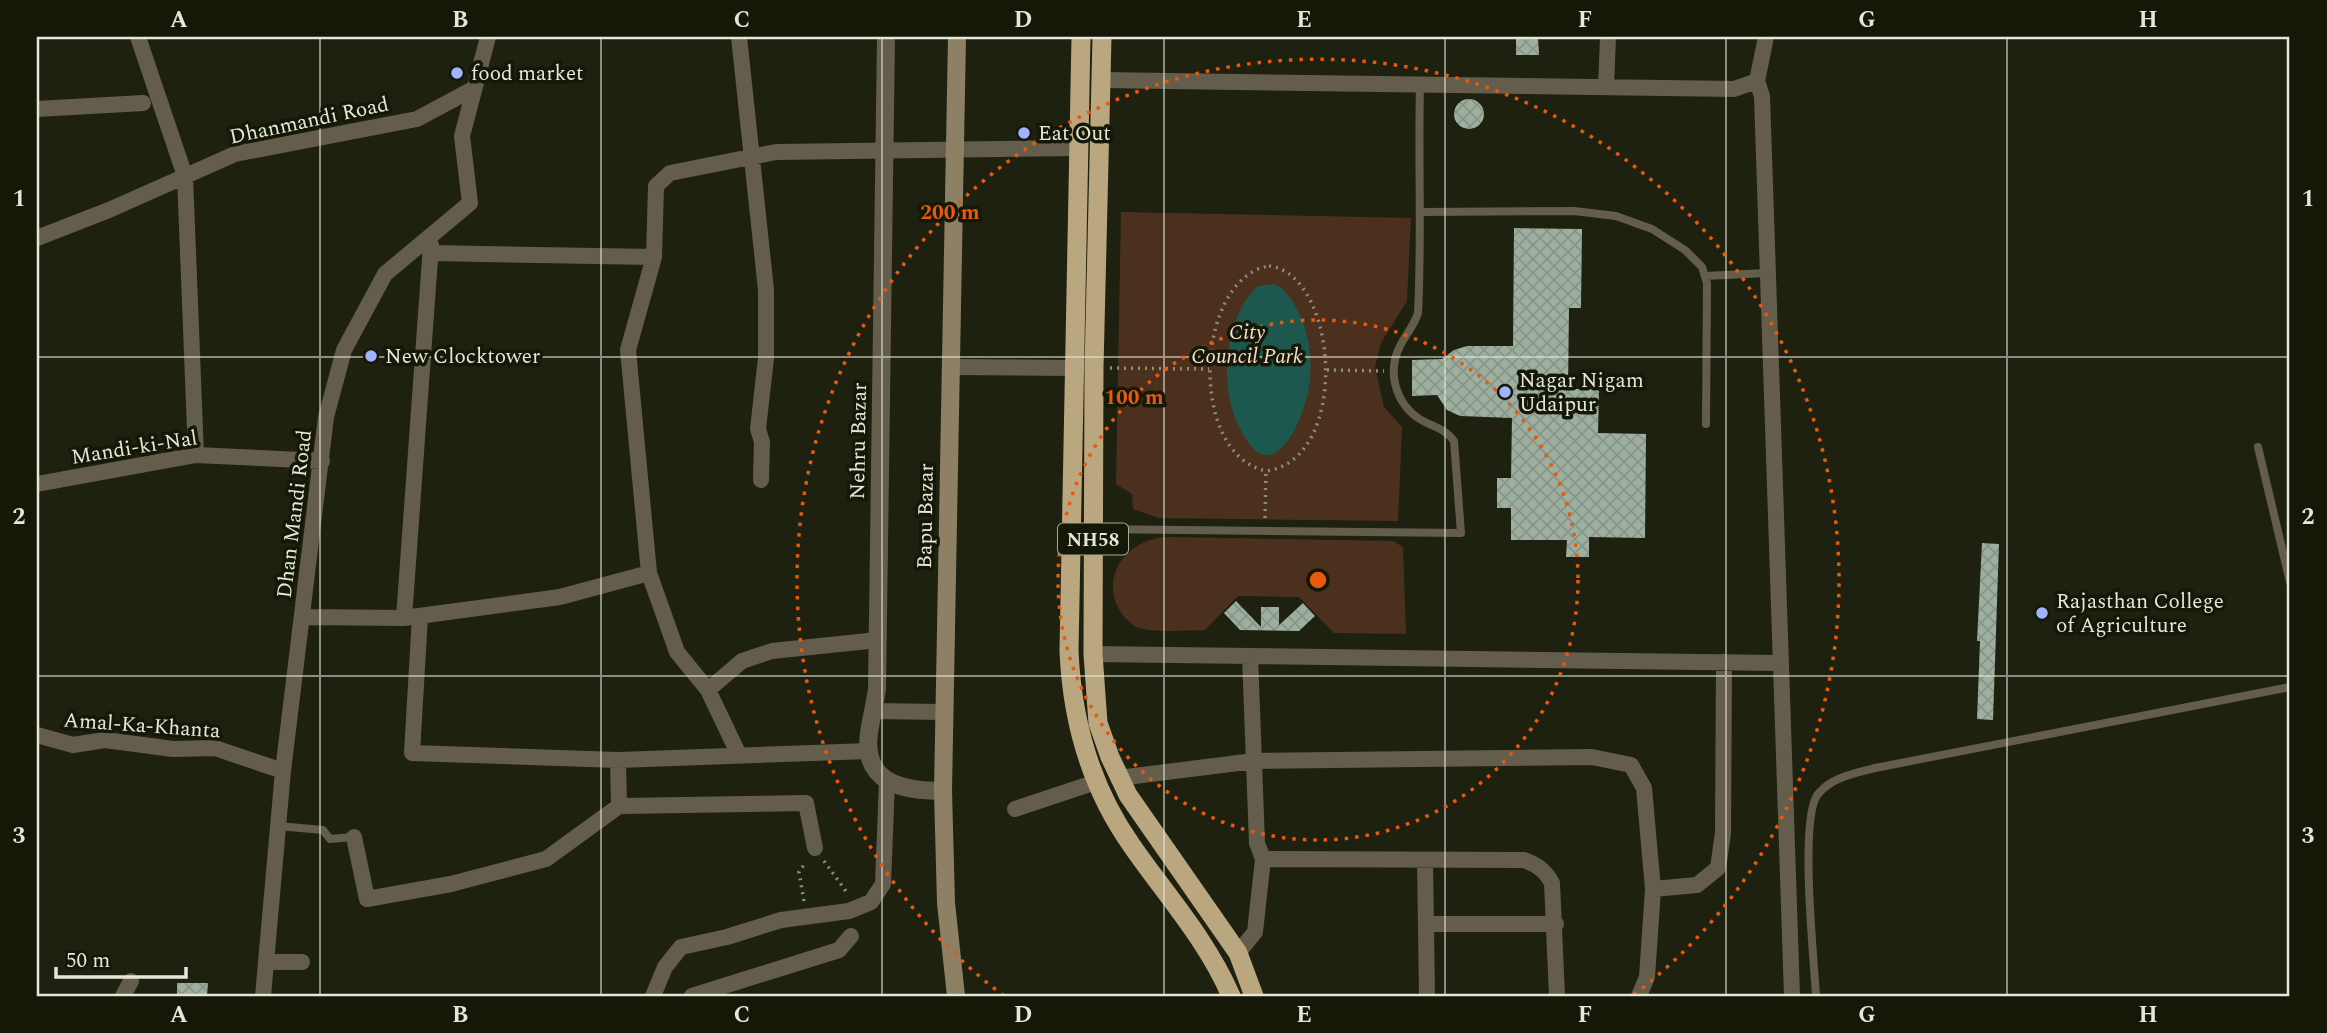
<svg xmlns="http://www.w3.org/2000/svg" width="2327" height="1033" font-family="Spectral,serif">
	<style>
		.green { fill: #4c301e }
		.water { fill: #1c584d }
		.building { fill: url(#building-cross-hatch) }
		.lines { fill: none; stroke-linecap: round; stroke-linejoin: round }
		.path { stroke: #8b8d7f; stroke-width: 3.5; stroke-dasharray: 2 5; stroke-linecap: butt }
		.service { stroke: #655d4c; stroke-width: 8 }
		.minor { stroke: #655d4c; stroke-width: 16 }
		.tertiary { stroke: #655d4c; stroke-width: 18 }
		.secondary { stroke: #8d8064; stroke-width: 18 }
		.trunk { stroke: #baa780; stroke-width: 19 }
		.grid { fill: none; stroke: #e5e7db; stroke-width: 2; stroke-opacity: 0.55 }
		.ring { fill: none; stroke: #e8590c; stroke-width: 3.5; stroke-dasharray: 3.5 7 }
		.poi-dot { fill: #a1b3fd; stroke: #151806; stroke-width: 2.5 }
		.labels { text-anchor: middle; stroke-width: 7; stroke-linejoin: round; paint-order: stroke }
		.shield { fill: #151806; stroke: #a7a99b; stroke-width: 2 }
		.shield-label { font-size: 19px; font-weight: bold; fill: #e5e7db }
		.poi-label { font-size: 21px; fill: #e5e7db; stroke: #151806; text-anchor: start }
		.street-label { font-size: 21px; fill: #e5e7db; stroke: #151806 }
		.park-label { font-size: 21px; font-style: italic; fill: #f8ddcc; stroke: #151806 }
		.centre { fill: #e8590c; stroke: #151806; stroke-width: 3.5 }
		.ring-label { font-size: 21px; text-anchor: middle; font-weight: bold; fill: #e8590c; stroke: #151806; stroke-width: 7; stroke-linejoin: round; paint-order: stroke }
		.neatline { fill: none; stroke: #e5e7db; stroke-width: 2.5 }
		.grid-label { font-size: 23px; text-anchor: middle; font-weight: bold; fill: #e5e7db }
	</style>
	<defs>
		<pattern id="building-cross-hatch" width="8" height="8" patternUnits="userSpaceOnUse" patternTransform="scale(1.75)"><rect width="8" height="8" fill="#9db09f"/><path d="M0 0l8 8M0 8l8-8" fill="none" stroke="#879588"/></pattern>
	</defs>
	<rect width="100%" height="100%" fill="#1e210f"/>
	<path class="green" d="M1121 212 1411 218 1407 301 1381 343 1375 367 1384 407 1402 427 1398 521 1159 518 1133 509 1132 494 1116 484Z
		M1166 537 1393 541 1403 547 1406 634 1334 633 1299 597 1238 596 1205 630C1184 630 1158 633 1139 628 1132 626 1126 619 1122 614 1097 578 1127 539 1166 537Z"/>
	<path class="water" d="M1274 284C1285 288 1290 297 1296 307 1308 329 1312 354 1310 379 1309 405 1279 488 1247 441 1234 421 1227 398 1227 375 1227 344 1234 308 1258 286Z"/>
	<path class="building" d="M1516 37H1538L1539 55H1516Z
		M1454 114a15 15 0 1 1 30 0a15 15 0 1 1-30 0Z
		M1514 228 1582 229 1581 308H1569L1568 389H1599L1598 433 1646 434 1645 538 1589 537V557H1566L1567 540H1511V508H1497V478H1511L1512 418 1460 416 1447 410 1437 395 1412 396V360L1442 359 1454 350 1467 346H1513Z
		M364 355a7 7 0 1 1 14 0a7 7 0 1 1-14 0Z
		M1982 543 1999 544 1993 720 1977 719 1980 641H1977Z
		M1236 601 1261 627V607H1279V625L1303 603 1315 616 1299 631 1240 630 1224 613Z
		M177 983H208L207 996H177Z"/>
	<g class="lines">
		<path class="path" d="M1269 266C1339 274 1351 460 1266 471 1187 454 1195 278 1269 266Z
			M1110 368 1209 369
			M1327 370 1384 371
			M1265 518 1266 471
			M824 861 848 894
			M804 901 799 872 806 862"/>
		<path class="service" d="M1422 212 1574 211 1616 216 1652 229 1685 250 1702 267 1707 283 1706 424
			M1705 276 1767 273
			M2258 447 2290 582
			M1093 529 1461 533 1454 441C1445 428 1430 426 1418 418 1395 402 1387 371 1400 346 1406 334 1414 326 1418 313 1422 236 1418 162 1420 85
			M278 826 323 830 330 839 354 837
			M1816 996C1814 959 1799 818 1818 794 1832 777 1855 773 1875 768L2290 687"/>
		<path class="minor" d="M138 37 185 176 196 455
			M739 37 766 290V358L758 429 762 442 761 480
			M1101 80 1734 89 1757 81 1766 37
			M1757 81 1762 96 1792 996
			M1606 87 1608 37
			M37 109 143 103
			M37 238 109 210 235 154 417 119 473 89
			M654 257 656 186 670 173 776 152 1079 148
			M950 367 1074 368
			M37 484 196 455 322 461
			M649 573 677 652 708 690 739 755
			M420 616 412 753 618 760 869 751
			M303 617 404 618 431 245
			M404 618 560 597 649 573 628 350 654 257 431 253
			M1093 654 1779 663
			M708 690 742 661 772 651 878 640
			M874 711 943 712
			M37 735 73 745 105 740 173 749 215 748 283 771
			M618 760 619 806
			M1118 778 1254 761 1592 757 1631 765 1644 788 1653 889 1647 977 1639 996
			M1015 809 1096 782
			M354 837 367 899 451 884 546 859 619 806 806 803 815 848
			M1263 859 1524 860C1537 865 1545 870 1552 883L1557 996
			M1425 860 1427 996
			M1653 889 1697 885 1718 868 1723 833 1724 662
			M1427 924H1556
			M1238 953 1255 932 1263 859 1257 843 1250 656
			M266 962H302
			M123 996 131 981
			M263 996 283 771 326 417 344 350 385 274 470 203 462 136 488 37
			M653 996 665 967 681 947 727 937 781 920 849 911 871 902 883 884 887 781
			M692 996 839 950 851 936"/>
		<path class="tertiary" d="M886 37 877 689C875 704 871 718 869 733 862 784 904 791 943 791"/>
		<path class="secondary" d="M956 996 946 903 943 791 957 37"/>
		<path class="trunk" d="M1081 37 1069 651C1072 721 1091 788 1132 846 1166 895 1207 940 1231 996
			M1102 37 1094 368 1093 654 1098 723 1110 757 1128 795 1238 953 1254 996"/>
	</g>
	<path class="grid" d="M320 37V996M601 37V996M882 37V996M1164 37V996M1445 37V996M1726 37V996M2007 37V996M37 357H2290M37 676H2290"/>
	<g class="ring">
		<circle cx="1318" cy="580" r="260"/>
		<path d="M1004 996A521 521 0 1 1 1632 996"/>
	</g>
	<g class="poi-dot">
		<circle cx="457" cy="73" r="7"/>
		<circle cx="1024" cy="133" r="7"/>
		<circle cx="371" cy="356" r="7"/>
		<circle cx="1505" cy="392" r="7"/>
		<circle cx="2042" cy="613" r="7"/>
	</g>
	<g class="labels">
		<rect class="shield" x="1058" y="523.5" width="70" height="31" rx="5"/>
		<g class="shield-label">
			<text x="1093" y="546">NH58</text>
		</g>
		<g class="poi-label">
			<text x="471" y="80">food market</text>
			<text x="1038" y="140">Eat Out</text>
			<text x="385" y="363">New Clocktower</text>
			<text x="1519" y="387">Nagar Nigam<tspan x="1519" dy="24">Udaipur</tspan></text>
			<text x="2056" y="608">Rajasthan College<tspan x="2056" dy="24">of Agriculture</tspan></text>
		</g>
		<g class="street-label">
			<text transform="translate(309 120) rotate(-12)" y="7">Dhanmandi Road</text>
			<text transform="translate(858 441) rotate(-89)" y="7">Nehru Bazar</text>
			<text transform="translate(134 447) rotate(-9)" y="7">Mandi-ki-Nal</text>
			<text transform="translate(294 514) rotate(-83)" y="7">Dhan Mandi Road</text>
			<text transform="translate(925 516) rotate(-89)" y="7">Bapu Bazar</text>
			<text transform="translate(142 725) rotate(4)" y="7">Amal-Ka-Khanta</text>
		</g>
		<g class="park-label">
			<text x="1247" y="339">City<tspan x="1247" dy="24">Council Park</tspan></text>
		</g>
	</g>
	<circle cx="1318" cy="580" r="10" class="centre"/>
	<g class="ring-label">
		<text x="950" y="219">200 m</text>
		<text x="1134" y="404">100 m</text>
	</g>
	<rect width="2327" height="1033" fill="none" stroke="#151806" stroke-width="77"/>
	<path d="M56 967v10h130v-10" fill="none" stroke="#e5e7db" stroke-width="3.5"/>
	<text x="66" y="967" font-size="21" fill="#e5e7db" stroke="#151806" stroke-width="5" paint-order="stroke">50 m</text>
	<rect x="38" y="38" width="2250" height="957" class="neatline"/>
	<g class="grid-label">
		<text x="179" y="27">A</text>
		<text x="460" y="27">B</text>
		<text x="742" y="27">C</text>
		<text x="1023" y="27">D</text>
		<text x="1304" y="27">E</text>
		<text x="1585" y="27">F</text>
		<text x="1867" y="27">G</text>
		<text x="2148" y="27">H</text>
		<text x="19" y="206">1</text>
		<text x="2308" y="206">1</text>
		<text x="19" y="524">2</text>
		<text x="2308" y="524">2</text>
		<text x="19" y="843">3</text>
		<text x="2308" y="843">3</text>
		<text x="179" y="1022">A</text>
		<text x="460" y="1022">B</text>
		<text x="742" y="1022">C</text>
		<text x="1023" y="1022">D</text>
		<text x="1304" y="1022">E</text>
		<text x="1585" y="1022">F</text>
		<text x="1867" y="1022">G</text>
		<text x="2148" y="1022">H</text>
	</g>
</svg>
